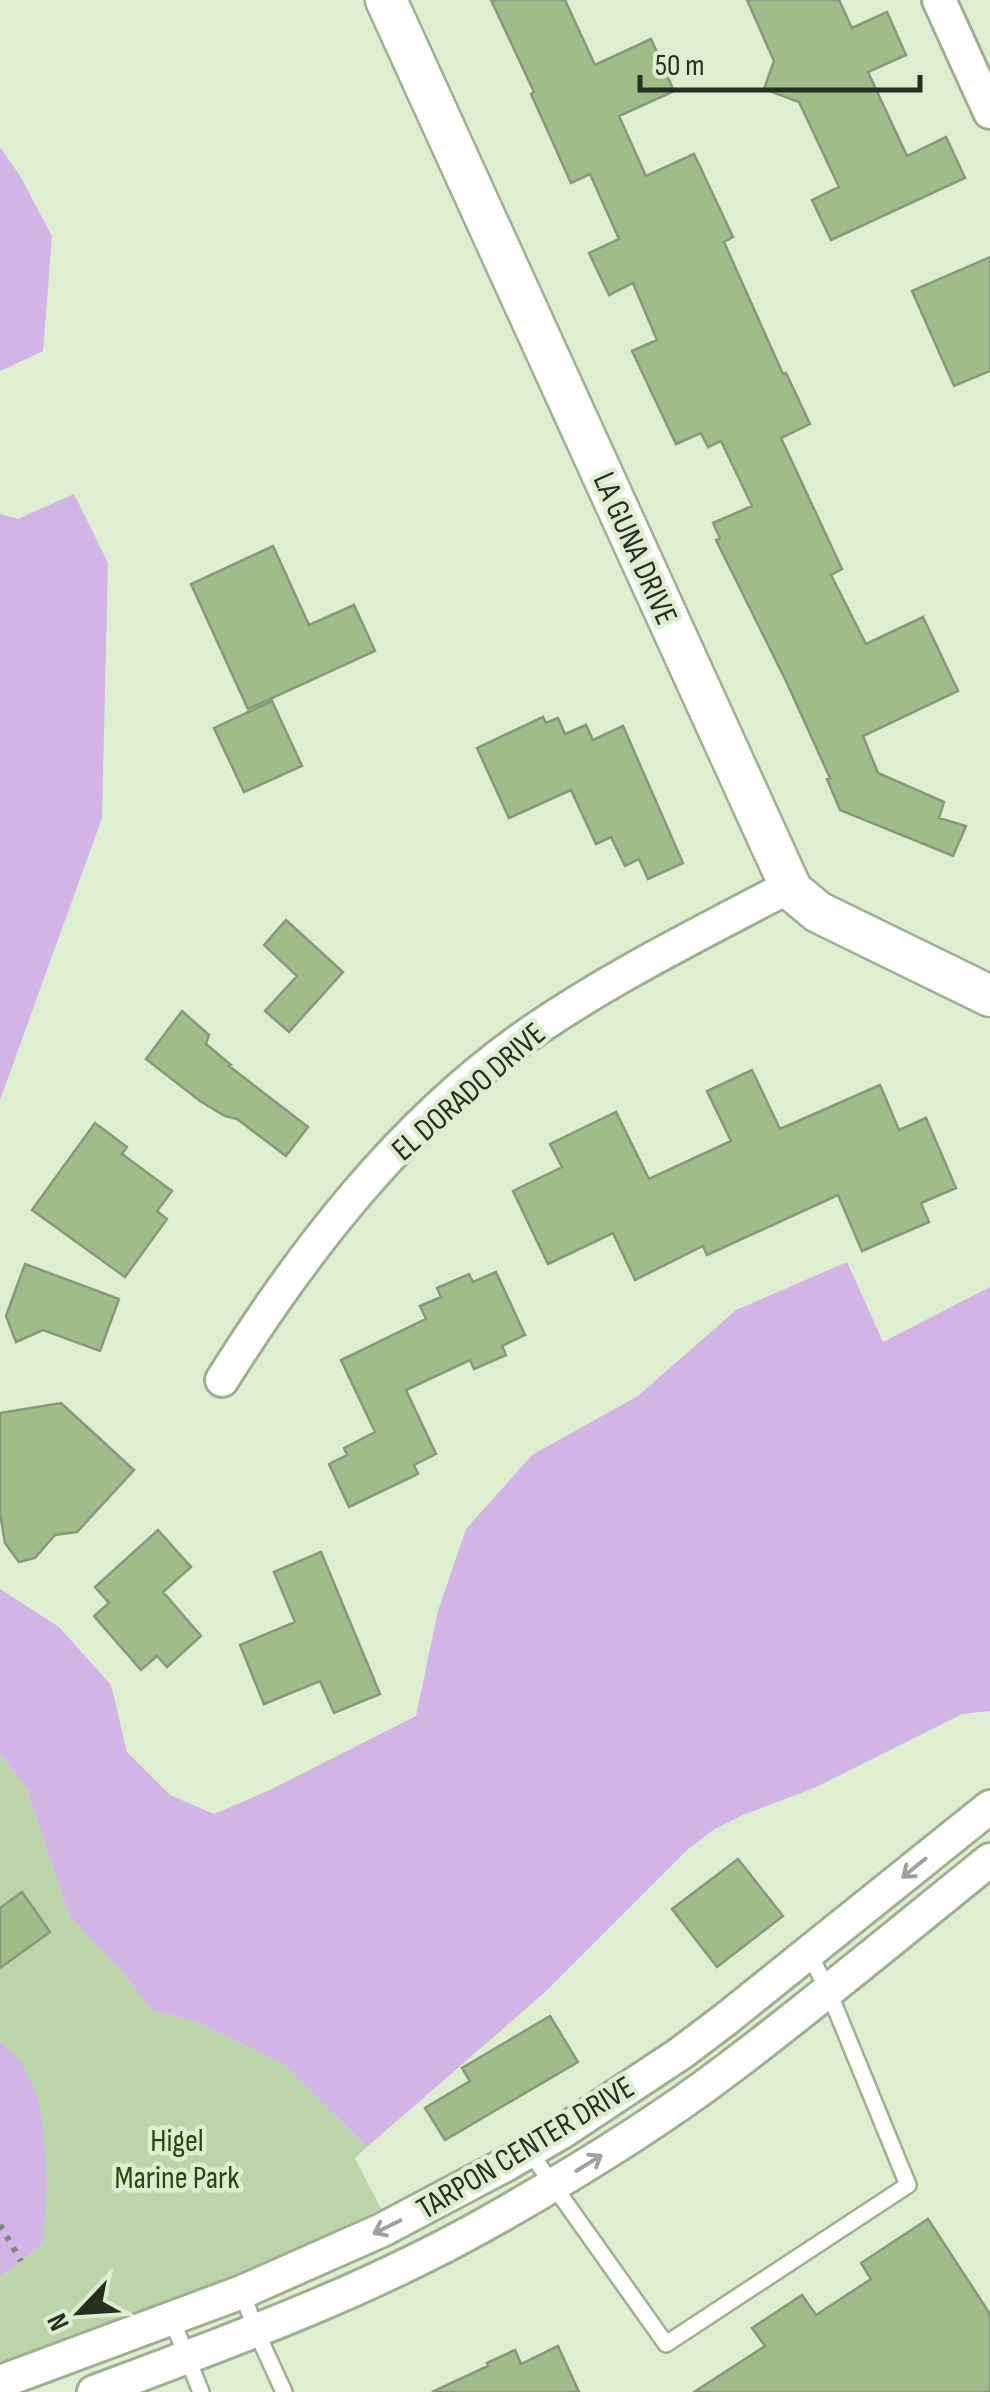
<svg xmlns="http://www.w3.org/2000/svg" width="990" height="2392" font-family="'Sofia Sans Condensed',sans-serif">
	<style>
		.green { fill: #bbd4a9 }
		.water { fill: #d3b4e7 }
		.building { fill: #9fbc89; stroke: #88987c; stroke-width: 2.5 }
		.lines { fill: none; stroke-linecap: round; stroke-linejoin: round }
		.service-casing { stroke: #9eaf92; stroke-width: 20 }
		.minor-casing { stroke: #9eaf92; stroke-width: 38 }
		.tertiary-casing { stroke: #9eaf92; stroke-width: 45 }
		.path { stroke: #7e8a75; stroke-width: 6; stroke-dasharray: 5 8; stroke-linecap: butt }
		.service { stroke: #fff; stroke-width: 15 }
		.minor { stroke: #fff; stroke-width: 32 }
		.tertiary { stroke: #fff; stroke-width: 40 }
		.oneway { stroke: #9ea19c }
		.labels { text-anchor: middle; stroke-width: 9; stroke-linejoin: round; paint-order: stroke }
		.street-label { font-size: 32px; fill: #272e22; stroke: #ddefd0 }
		.park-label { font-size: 32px; fill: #2b460f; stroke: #ddefd0 }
	</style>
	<rect width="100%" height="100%" fill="#ddefd0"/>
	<path class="green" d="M0 1753 27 1789 70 1917 122 1971 151 2010 194 2021 282 2063 367 2147 355 2158 381 2209 251 2270 0 2365V2275H3L43 2243 20 2060 0 2041Z"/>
	<path class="water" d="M0 147 20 176 52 236 43 351 0 371Z
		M74 494 108 563 102 818 0 1100V514L18 519Z
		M847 1262 883 1342 990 1287V1711L962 1714 814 1788 743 1815 713 1830 687 1850 544 1993 367 2147 282 2063 194 2021 151 2010 122 1971 70 1917 27 1789 0 1753V1589L59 1627 111 1685 127 1752 170 1795 214 1814 272 1789 416 1716 438 1611 466 1529 532 1455 638 1396 736 1310Z
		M0 2041 20 2060 38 2099 44 2133 47 2186 43 2243 3 2275H0Z"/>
	<path class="building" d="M491 0H565L595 65 651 39 674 91 619 116 646 176 694 154 733 237 724 242 783 374 786 373 810 424 781 438 842 569 831 575 866 644 923 617 958 691 863 736 878 773 944 802 939 818 966 826 953 856 840 810 827 779 830 778 786 681 716 540 720 538 713 523 752 506 721 441 708 447 701 433 676 444 632 351 657 340 633 283 609 295 589 253 619 239 590 174 571 183 531 94 534 92Z
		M747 0H839L852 28 887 12 906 55 868 72 907 156 946 137 965 178 831 240 812 200 839 187 799 102 764 89 774 61Z
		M990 257V371L954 386 912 291Z
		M273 546 309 625 354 605 375 651 248 709 191 584Z
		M272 701 302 766 244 792 214 728Z
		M543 717 546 723 558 718 565 734 586 725 593 740 623 726 683 863 648 879 639 859 625 866 611 837 596 844 571 790 509 818 477 748Z
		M286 920 343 972 289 1032 265 1011 297 976 264 945Z
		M182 1011 209 1035 206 1044 231 1065 229 1066 308 1127 286 1156 237 1119 225 1116 200 1101 146 1059Z
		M752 1070 780 1129 880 1085 899 1130 926 1118 956 1188 921 1203 929 1222 862 1251 838 1195 707 1255 703 1246 635 1280 613 1233 548 1264 513 1191 562 1167 550 1144 616 1112 649 1179 731 1141 707 1091Z
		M95 1123 127 1147 122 1154 172 1191 157 1211 167 1219 125 1277 32 1210Z
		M25 1264 119 1299 100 1351 43 1330 16 1342 6 1316Z
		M496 1272 525 1335 502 1346 506 1355 474 1369 470 1360 406 1390 436 1454 414 1465 418 1474 349 1507 329 1464 347 1455 344 1448 375 1432 341 1360 426 1319 420 1306 441 1297 437 1288 469 1274 473 1282Z
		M61 1403 134 1470 77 1532 55 1535 35 1558 19 1562 5 1543 0 1513V1413Z
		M158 1530 191 1567 163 1592 201 1636 167 1667 157 1656 141 1670 94 1616 109 1603 95 1587Z
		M321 1552 380 1694 334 1713 320 1681 264 1704 240 1645 295 1622 274 1572Z
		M738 1859 783 1916 717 1967 672 1909Z
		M22 1892 50 1932 0 1968V1908Z
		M550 2016 578 2062 445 2140 425 2108 470 2081 462 2068Z
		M928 2219 990 2314V2392H694L765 2346 752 2328 802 2295 816 2315 871 2279 861 2263Z
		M558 2346 579 2392H432L488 2366 487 2363 515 2350 521 2364Z"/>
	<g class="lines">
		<g class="service-casing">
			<path id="service" d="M529 2151 666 2344 908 2185 828 1990 808 1952
				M242 2292 256 2331 284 2392
				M172 2320 201 2392"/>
		</g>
		<g class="minor-casing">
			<path id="minor" d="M939 0 990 112
				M222 1380C303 1251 400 1125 526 1036 609 978 701 933 790 886
				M0 2382 242 2292 382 2230 505 2165 562 2132 681 2053 726 2019 990 1807
				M94 2392C231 2341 371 2290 498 2217 577 2172 656 2124 728 2069 817 2002 903 1930 990 1860"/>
		</g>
		<g class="tertiary-casing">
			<path id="tertiary" d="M386 0 790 886 794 892 818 912 990 996"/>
		</g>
		<path class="path" d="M0 2225 21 2261"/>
		<use href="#service" class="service"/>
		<use href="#minor" class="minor"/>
		<use href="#tertiary" class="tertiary"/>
	</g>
	<defs><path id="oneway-shaft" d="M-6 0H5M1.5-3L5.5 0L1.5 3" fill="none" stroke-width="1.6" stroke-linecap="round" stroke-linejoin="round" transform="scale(2.5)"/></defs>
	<g class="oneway">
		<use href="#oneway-shaft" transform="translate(914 1868) rotate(141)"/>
		<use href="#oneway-shaft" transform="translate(589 2163) rotate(-32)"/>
		<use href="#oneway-shaft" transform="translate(387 2227) rotate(154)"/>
	</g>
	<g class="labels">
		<g class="street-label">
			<text transform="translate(636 548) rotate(66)" y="11">LA GUNA DRIVE</text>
			<text transform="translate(468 1091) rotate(-41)" y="11">EL DORADO DRIVE</text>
			<text transform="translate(525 2147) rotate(-31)" y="11">TARPON CENTER DRIVE</text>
		</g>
		<g class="park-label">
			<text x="177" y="2151">Higel<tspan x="177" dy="37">Marine Park</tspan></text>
		</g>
	</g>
	<g transform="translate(80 2312) rotate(245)" stroke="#ddefd0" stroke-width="8" paint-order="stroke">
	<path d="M0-8L18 38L0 25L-18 38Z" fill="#272e22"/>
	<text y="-15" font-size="28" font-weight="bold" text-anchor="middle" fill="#272e22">N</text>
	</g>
	<path d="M640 75v15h280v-15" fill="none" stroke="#272e22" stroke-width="5"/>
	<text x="655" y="75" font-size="30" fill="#272e22" stroke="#ddefd0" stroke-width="8" paint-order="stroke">50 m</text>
</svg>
